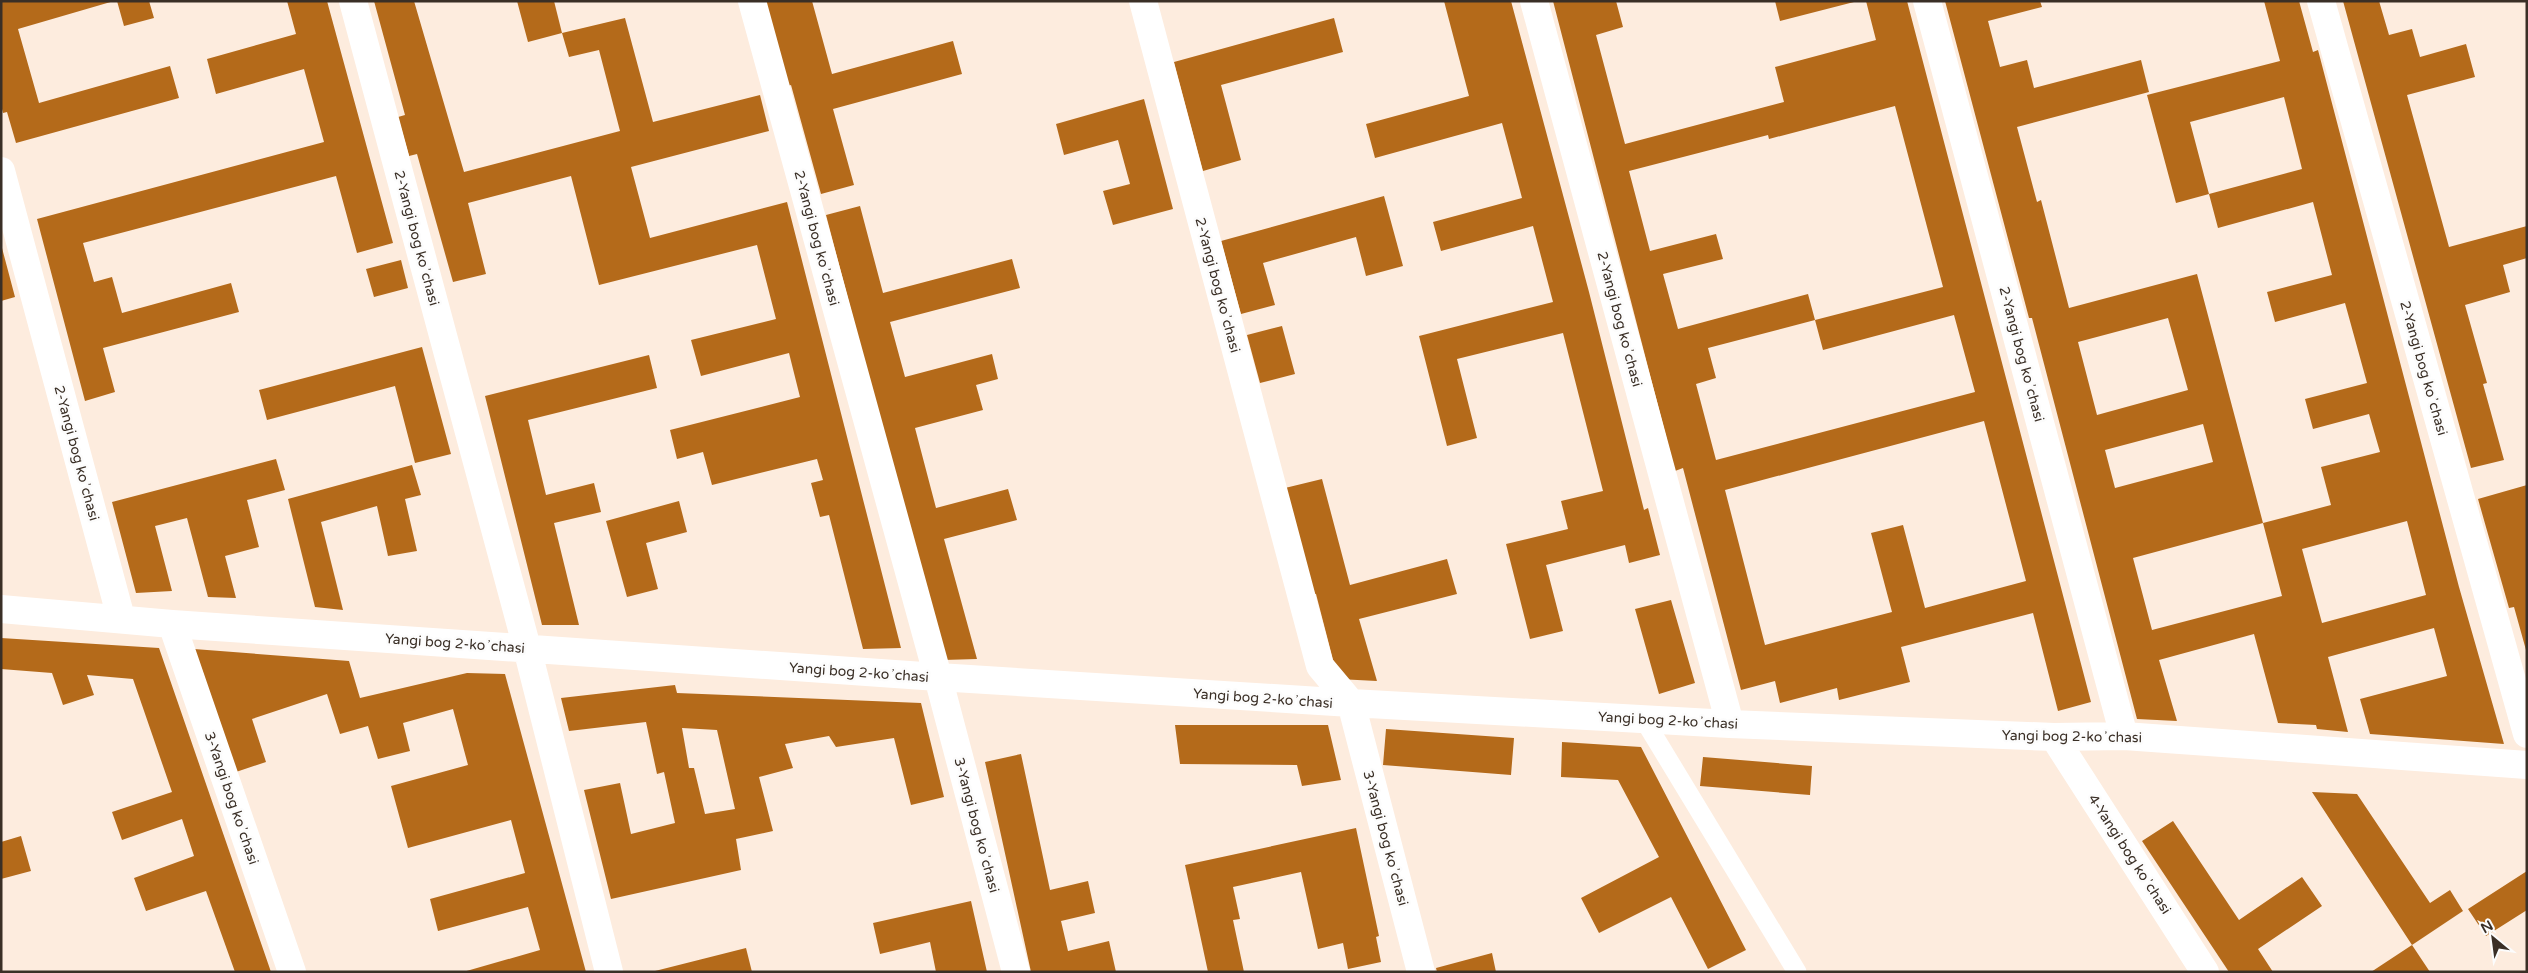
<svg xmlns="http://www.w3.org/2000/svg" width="2528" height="973" font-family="'Varela Round',sans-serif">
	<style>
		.building { fill: #b46a1a; fill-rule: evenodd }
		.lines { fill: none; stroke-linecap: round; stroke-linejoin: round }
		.lane { stroke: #fff; stroke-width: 19 }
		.street { stroke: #fff; stroke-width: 28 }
		.labels { text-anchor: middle; stroke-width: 5; stroke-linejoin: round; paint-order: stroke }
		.street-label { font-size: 14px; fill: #3a2f26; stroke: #fcfcfc }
	</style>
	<rect width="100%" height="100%" fill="#fdecde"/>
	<path class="building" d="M1 1H114L18 29 39 103 170 66 179 98 16 143 7 112 3 113 1 105Z
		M117 1H149L154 18 124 26Z
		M287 1H327L393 243 357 253 336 176 83 243 94 282 112 277 122 313 231 283 239 312 103 348 115 392 85 401 37 219 324 142 304 69 216 94 207 59 296 34Z
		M374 1H414L464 172 620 131 599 50 569 57 562 33 528 42 517 1H554L562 33 625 18 653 122 760 95 769 131 631 167 650 238 787 202 901 648 863 649 829 515 820 517 811 483 823 480 817 459 712 485 703 452 677 459 670 430 800 397 789 353 701 376 691 340 776 319 757 245 599 285 571 176 468 203 486 274 453 282 417 154 409 156 398 117 405 115Z
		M765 1H812L832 74 953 41 962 74 833 109 854 185 821 194 791 85 788 86Z
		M1444 1H1511L1589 292 1644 510 1648 508 1660 555 1629 563 1625 545 1546 565 1563 631 1530 639 1506 544 1568 529 1561 501 1603 491 1563 333 1457 359 1477 438 1447 446 1419 336 1553 302 1533 226 1441 251 1433 222 1522 198 1502 123 1375 158 1366 124 1469 96Z
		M1553 1H1616L1623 27 1596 35 1625 144 1784 102 1775 67 1876 40 1866 1H1907L2091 702 2058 711 2033 613 1901 647 1910 682 1839 700 1837 688 1780 703 1775 681 1741 690 1683 468 1675 471ZM1895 106 1943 287 1815 320 1823 350 1954 315 1975 392 1716 460 1696 384 1716 378 1708 348 1815 320 1808 294 1678 329 1663 274 1723 259 1716 234 1650 251 1629 171 1768 135 1769 139ZM1984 421 2026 581 1925 608 1903 525 1871 533 1892 612 1765 645 1725 490Z
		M1775 1H1854V2L1780 21Z
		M1945 1H2040L2042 7 1988 21 2000 67 2027 60 2034 88 2141 60 2149 92 2017 127 2037 202 2041 200 2069 308 2197 274 2263 523 2133 558 2152 630 2282 596 2263 523 2331 505 2321 467 2380 452 2369 414 2313 429 2305 399 2367 383 2345 303 2275 322 2267 292 2332 275 2313 202 2218 228 2209 194 2302 169 2284 97 2190 122 2209 194 2176 203 2147 95 2280 61 2264 1H2299L2313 52 2318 50 2459 587 2504 744 2370 734 2360 699 2447 676 2434 628 2328 657 2348 732 2317 729 2316 725 2278 723 2254 634 2159 660 2177 721 2137 719 2032 318H2029ZM2168 318 2188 390 2097 415 2078 342ZM2203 424 2213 462 2115 488 2105 450ZM2407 521 2426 595 2322 623 2302 549Z
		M2343 1H2379L2389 35 2412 29 2420 57 2466 44 2475 77 2407 95 2449 247 2527 226V258L2503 265 2510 292 2465 305 2487 383 2483 384 2504 460 2471 468Z
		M1334 18 1343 52 1221 85 1241 160 1203 171 1174 62Z
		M1144 99 1173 209 1113 225 1103 191 1130 184 1118 140 1064 155 1056 124Z
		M1384 196 1403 266 1366 276 1356 237 1263 263 1275 305 1241 314 1221 241Z
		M860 206 883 293 1012 259 1020 288 890 322 905 377 992 354 998 379 976 385 983 410 915 428 936 508 1008 489 1017 520 944 539 977 659 943 660 826 215Z
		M2 248 15 297 1 301V249Z
		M401 260 408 288 374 297 366 269Z
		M1282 326 1295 374 1260 383 1247 335Z
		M422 347 451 454 415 463 395 386 267 420 259 390Z
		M649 355 657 388 528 420 546 495 594 483 601 512 554 523 579 625H542L485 396Z
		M276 459 285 490 247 500 259 547 225 556 236 598 208 597 187 518 155 526 172 591 136 593 112 502Z
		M412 465 421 495 405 499 417 551 388 556 377 506 321 522 343 610 315 607 288 499Z
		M1322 479 1350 585 1447 559 1457 594 1359 619 1377 681 1338 679 1316 594H1313L1285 488Z
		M2527 485 2526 518V650L2514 607 2509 608 2478 499Z
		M679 501 687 532 646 543 658 589 627 597 606 521Z
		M1671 600 1695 683 1659 694 1635 609Z
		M1 638 159 648 271 972H235L206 891 146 911 134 878 194 856 182 819 122 840 112 812 172 792 133 679 87 675 94 695 63 705 52 673 1 669Z
		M194 649 349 661 360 698 467 673 505 674 586 972H463L540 950 528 907 438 931 430 899 525 873 511 820 408 848 391 786 468 765 453 709 403 723 410 751 378 759 368 726 340 734 327 694 252 719 266 762 233 773Z
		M675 685 677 693 921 703 944 797 911 805 894 738 836 747 829 736 785 744 793 768 759 777 773 831 736 839 741 870 611 899 584 790 620 783 631 834 675 823 664 772 657 774 646 722 569 731 561 698ZM682 728 717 730 735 809 705 814 694 768H689Z
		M1175 725H1328L1341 780 1302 786 1297 765 1180 764Z
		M1386 729 1514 738 1511 775 1383 765Z
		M1562 742 1641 747 1746 950 1708 969 1671 897 1599 933 1581 898 1659 857 1618 780 1561 777Z
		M1021 754 1050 890 1088 881 1095 913 1061 921 1068 951 1109 941 1116 972H1031L985 762Z
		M1703 757 1812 766 1810 795 1700 786Z
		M2312 792 2357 794 2430 903 2450 890 2463 911 2412 945Z
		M2173 821 2239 920 2302 877 2322 906 2258 949 2273 972H2229L2142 841Z
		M1356 828 1379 936 1376 937 1381 962 1348 969 1343 943 1318 949 1301 872 1233 887 1240 919 1233 920 1244 972H1208L1185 865Z
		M21 836 31 871 1 879V842Z
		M2527 871V910L2486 936 2468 909Z
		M971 901 987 972H936L930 942 880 954 873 923Z
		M2412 945 2430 972H2371Z
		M746 948 752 972H655V971Z
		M1492 953 1496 972H1437L1436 968Z"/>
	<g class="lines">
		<path class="lane" d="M1643 718 1797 972"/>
		<path class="street" d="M353 1 527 648 609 972
			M752 1 938 677 1016 972
			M1143 1 1320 666 1351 703 1421 972
			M1534 1 1730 724
			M1927 1 2124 736
			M2321 1 2527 734
			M1 171 121 618
			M1 609 172 624 938 677 1351 703 1730 724 2054 737 2124 736 2527 765
			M172 624 292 972
			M2054 737 2205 972"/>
	</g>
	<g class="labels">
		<g class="street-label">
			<text transform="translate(417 238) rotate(75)" y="5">2-Yangi bog koʼchasi</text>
			<text transform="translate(817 238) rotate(75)" y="5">2-Yangi bog koʼchasi</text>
			<text transform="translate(1218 285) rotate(75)" y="5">2-Yangi bog koʼchasi</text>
			<text transform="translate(1620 319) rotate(75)" y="5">2-Yangi bog koʼchasi</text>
			<text transform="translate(2022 354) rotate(75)" y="5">2-Yangi bog koʼchasi</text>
			<text transform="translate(2424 368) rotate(74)" y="5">2-Yangi bog koʼchasi</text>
			<text transform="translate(77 453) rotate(75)" y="5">2-Yangi bog koʼchasi</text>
			<text transform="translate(455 643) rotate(4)" y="5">Yangi bog 2-koʼchasi</text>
			<text transform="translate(859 672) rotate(4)" y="5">Yangi bog 2-koʼchasi</text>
			<text transform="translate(1263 698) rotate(4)" y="5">Yangi bog 2-koʼchasi</text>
			<text transform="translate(1668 720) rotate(3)" y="5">Yangi bog 2-koʼchasi</text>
			<text transform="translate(2072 736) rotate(1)" y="5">Yangi bog 2-koʼchasi</text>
			<text transform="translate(232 798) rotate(71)" y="5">3-Yangi bog koʼchasi</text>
			<text transform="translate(977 825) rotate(75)" y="5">3-Yangi bog koʼchasi</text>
			<text transform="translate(1386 838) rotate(75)" y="5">3-Yangi bog koʼchasi</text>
			<text transform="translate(2130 854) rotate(57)" y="5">4-Yangi bog koʼchasi</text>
		</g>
	</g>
	<rect width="2528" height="973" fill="none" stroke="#3a2f26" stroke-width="5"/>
	<g transform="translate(2493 938) rotate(331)" stroke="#fcfcfc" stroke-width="4" paint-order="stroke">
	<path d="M0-4L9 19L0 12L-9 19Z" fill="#3a2f26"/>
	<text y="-8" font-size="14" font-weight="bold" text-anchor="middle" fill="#3a2f26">N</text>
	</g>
</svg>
